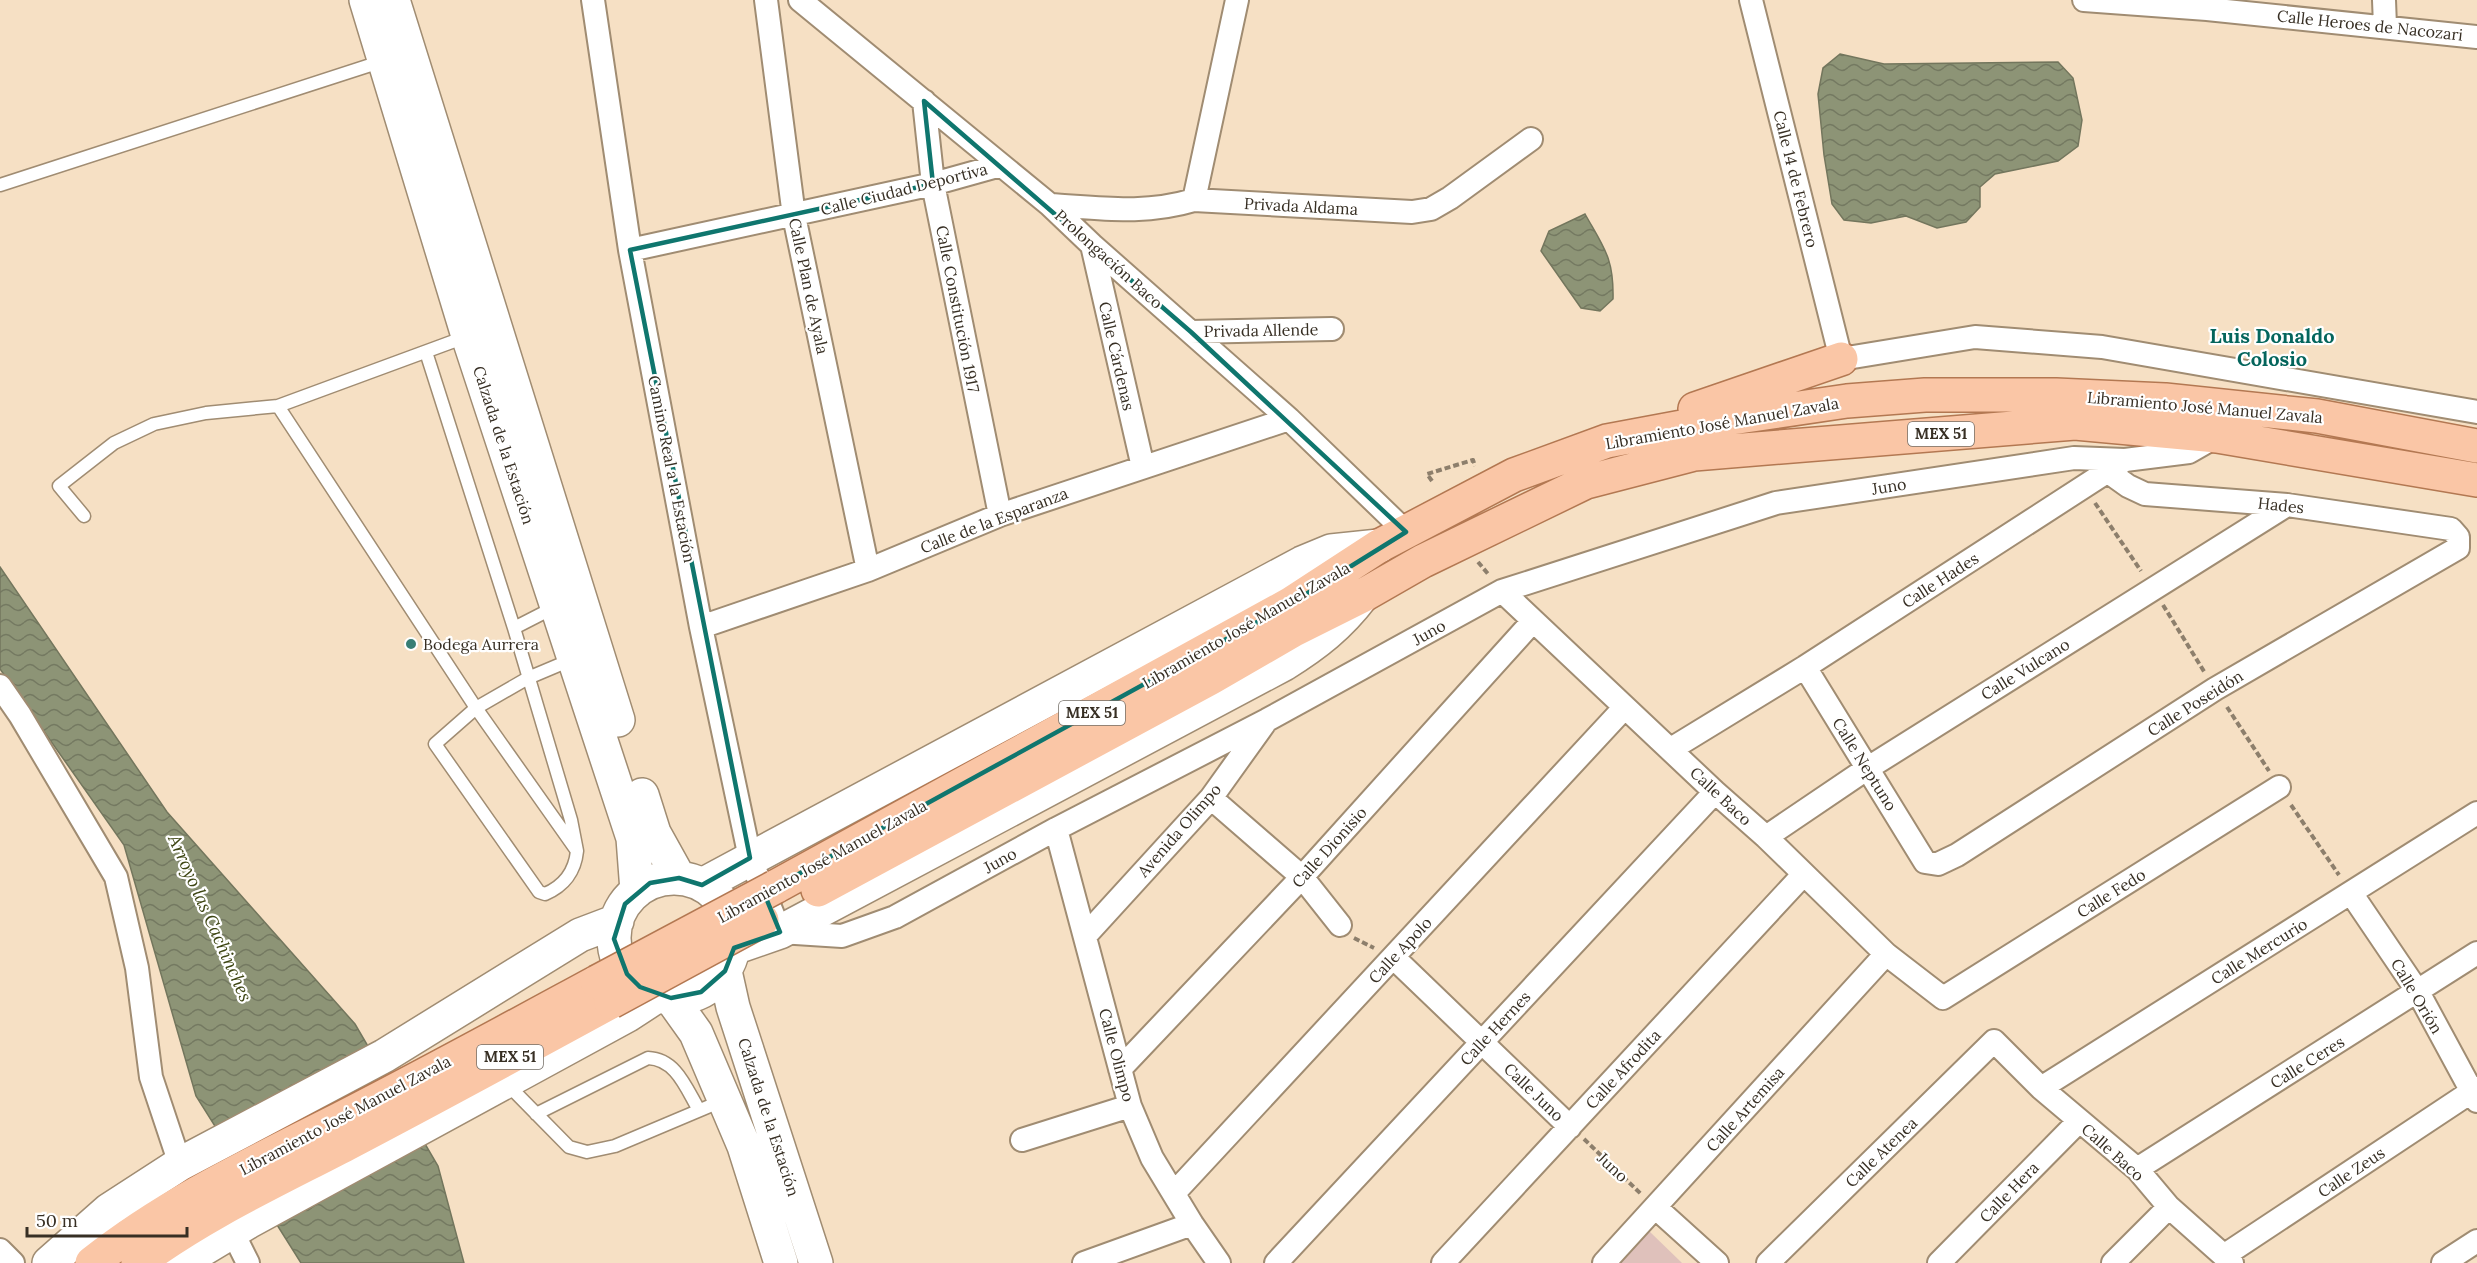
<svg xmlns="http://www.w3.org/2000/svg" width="2477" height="1263" font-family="Lora,serif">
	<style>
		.green { fill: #dfc1bb }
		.water { fill: url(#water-waves); stroke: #73765d; stroke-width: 1.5 }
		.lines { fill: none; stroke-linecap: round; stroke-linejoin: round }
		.service-casing { stroke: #a08c72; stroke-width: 15 }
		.minor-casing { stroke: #a08c72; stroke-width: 26 }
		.secondary-casing { stroke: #a08c72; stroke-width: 36 }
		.primary-casing { stroke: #b37852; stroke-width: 36 }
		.path { stroke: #8d7f6c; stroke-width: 4; stroke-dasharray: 6 3; stroke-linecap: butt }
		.service { stroke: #fff; stroke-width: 12 }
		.minor { stroke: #fff; stroke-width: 22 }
		.secondary { stroke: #fff; stroke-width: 33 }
		.primary { stroke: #fac6a6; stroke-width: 33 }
		.primary-bridge-casing { stroke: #b37852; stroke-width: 36; stroke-linecap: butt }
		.primary-bridge { stroke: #fac6a6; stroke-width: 33 }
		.marked { fill: none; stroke: #0f766e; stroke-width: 4.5; stroke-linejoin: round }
		.poi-dot { fill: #387e75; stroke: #fff; stroke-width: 2 }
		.labels { text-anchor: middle; stroke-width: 4.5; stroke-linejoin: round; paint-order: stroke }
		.shield { fill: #fff; stroke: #736d66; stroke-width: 1.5 }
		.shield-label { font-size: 15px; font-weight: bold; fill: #372f24 }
		.street-label { font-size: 16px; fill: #372f24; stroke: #fff }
		.poi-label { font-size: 16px; fill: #372f24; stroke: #fff; text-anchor: start }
		.water-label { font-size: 18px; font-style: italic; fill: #3d4512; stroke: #fff }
		.quarter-label { font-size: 20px; font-weight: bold; fill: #04655c; stroke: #fff }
	</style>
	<defs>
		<pattern id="water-waves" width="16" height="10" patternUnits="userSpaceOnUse" patternTransform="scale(1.5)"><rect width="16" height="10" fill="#8d9476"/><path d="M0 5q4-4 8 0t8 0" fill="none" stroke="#747961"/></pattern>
	</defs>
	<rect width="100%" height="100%" fill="#f6e0c4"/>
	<path class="green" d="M1649 1231 1682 1263H1619Z"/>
	<path class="water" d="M1840 54 1884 64 2058 62 2073 78 2082 120 2078 146 2058 161 1995 174 1980 187V207L1966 222 1937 228 1906 216 1871 223 1844 220 1832 204 1824 155 1818 94 1823 68Z
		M1585 214C1604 248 1614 258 1613 299L1600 311 1581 308 1541 251 1549 231Z
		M0 567 167 812 355 1024 438 1166 464 1263H301L196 1096 124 845 0 669Z"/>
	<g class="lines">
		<g class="service-casing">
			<path id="service" d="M0 185 383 61
				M426 352 514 628 571 820 577 851
				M278 406 476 708 528 678 573 659
				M84 516 59 486 114 443 154 424 206 413 278 406 468 336
				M514 628 555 607
				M476 708 577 851C575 871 564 886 545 894L539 892 435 744Z
				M506 1083 569 1147 587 1152 615 1146 724 1100
				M536 1114 648 1058C676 1059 686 1088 699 1110"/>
		</g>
		<g class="minor-casing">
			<path id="minor" d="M593 0 630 250 701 627 750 858 780 932 842 936 895 917 1056 829 1267 720 1502 591 1776 503 2074 458 2125 460
				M766 0 794 216 868 570
				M800 0 1050 205 1092 245 1289 419 1406 532
				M1751 0 1841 359 1975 337 2102 347 2477 412
				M2084 0 2207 9 2477 37
				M2384 0 2385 26
				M924 101 933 184 1000 515
				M1194 200 1237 0
				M1050 205C1101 208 1144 215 1194 200L1412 212 1431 209 1450 198 1531 139
				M1092 245 1143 467
				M630 250 933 184 1001 165
				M1191 332 1332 329
				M1502 591 1715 792 1766 837 1886 954 1943 998 2279 787
				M701 627 868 570 1000 515 1289 419
				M1805 667 1925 862 1938 864 1957 855 2215 689 2458 548V537L2451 529 2287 505 2145 494 2128 486 2107 471
				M0 686 20 715 116 877 137 968 151 1077 180 1164
				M1671 749 1805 667 2125 460 2189 452 2217 436
				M1211 798 1302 877 1340 925
				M1056 829 1130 1106 1152 1158 1192 1224 1219 1263
				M1766 837 1868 768 2287 505
				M2351 893 2418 992 2477 1101
				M1085 936 1211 798 1264 724
				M1393 957 1570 1127
				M1120 1069 1302 877 1533 621
				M2041 1088 2477 813
				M1022 1140 1130 1106
				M2137 1169 2477 953
				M1175 1192 1625 707
				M1655 1207 1717 1263
				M232 1231 248 1263
				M0 1250 13 1263
				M2225 1255 2477 1088
				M1084 1263 1192 1224
				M1276 1263 1715 792
				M1443 1263 1803 875
				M1604 1263 1886 954
				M1768 1263 1994 1041 2041 1088 2137 1169 2169 1207 2232 1263
				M1939 1263 2079 1121
				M2113 1263 2169 1207
				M2443 1263 2477 1241"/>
		</g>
		<g class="secondary-casing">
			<path id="secondary" d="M366 0 468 336 633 838 637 891
				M393 0 618 720
				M642 795 654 833 679 878
				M614 938a60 60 0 1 1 120 0a60 60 0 1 1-120 0Z
				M702 885 1302 563 1331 551 1379 546
				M734 948 780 932 1284 664C1316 644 1339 626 1362 596
				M725 971 733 1007 816 1263
				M671 998 696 1033 744 1146 781 1263
				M49 1263 109 1210 180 1164 384 1056 580 935 617 921
				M180 1263 248 1222 628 1015 657 996"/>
		</g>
		<g class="primary-casing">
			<path id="primary" d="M1695 409 1841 359
				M775 887 1290 604 1379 546 1514 475 1607 441 1725 419 1847 401 1925 395H2056L2165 400 2317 416 2477 446
				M818 890 1211 678 1294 630 1362 596 1423 561 1586 482 1694 454 2075 423 2217 436 2477 480
				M92 1263C167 1203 255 1162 340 1119 426 1075 512 1028 597 982
				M138 1263C202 1215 276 1181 347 1144 435 1098 523 1050 611 1002"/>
		</g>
		<path class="path" d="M1432 481 1427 474 1473 460 1475 466
			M2095 503 2141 571
			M1478 562 1489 575
			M2163 605 2205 673
			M2227 707 2269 771
			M2291 805 2339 875
			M1354 938 1374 948
			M1584 1139 1641 1194"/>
		<use href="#service" class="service"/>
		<use href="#minor" class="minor"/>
		<use href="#secondary" class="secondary"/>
		<use href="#primary" class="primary"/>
		<g class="primary-bridge-casing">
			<path id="primary-bridge" d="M597 982 775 887
				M611 1002 762 920"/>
		</g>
		<use href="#primary-bridge" class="primary-bridge"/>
	</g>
	<path class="marked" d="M924 101 1191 332 1406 532 1290 604 764 893 780 932 734 948 725 971 701 992 671 998 640 987 627 974 614 939 625 904 650 883 679 878 702 885 750 858 630 250 933 184Z"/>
	<circle class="poi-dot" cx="411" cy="644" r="6"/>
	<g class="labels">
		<g class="shield">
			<rect x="1908" y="422" width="66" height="24" rx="4.5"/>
			<rect x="1059" y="701" width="66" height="24" rx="4.5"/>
			<rect x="477" y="1045" width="66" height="24" rx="4.5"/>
		</g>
		<g class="shield-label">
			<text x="1941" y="439">MEX 51</text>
			<text x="1092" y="718">MEX 51</text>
			<text x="510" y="1062">MEX 51</text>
		</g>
		<g class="street-label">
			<text transform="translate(2370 25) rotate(6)" y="6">Calle Heroes de Nacozari</text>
			<text transform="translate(1796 179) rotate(76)" y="6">Calle 14 de Febrero</text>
			<text transform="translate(904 189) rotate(-14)" y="6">Calle Ciudad Deportiva</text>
			<text transform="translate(1301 206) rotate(3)" y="6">Privada Aldama</text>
			<text transform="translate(1109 259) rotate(42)" y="6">Prolongación Baco</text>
			<text transform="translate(809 286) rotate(78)" y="6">Calle Plan de Ayala</text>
			<text transform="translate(958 309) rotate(79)" y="6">Calle Constitución 1917</text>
			<text transform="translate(1261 330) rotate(-1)" y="6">Privada Allende</text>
			<text transform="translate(1117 356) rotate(77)" y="6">Calle Cárdenas</text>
			<text transform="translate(2205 407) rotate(5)" y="6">Libramiento José Manuel Zavala</text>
			<text transform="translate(1722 423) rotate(-10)" y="6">Libramiento José Manuel Zavala</text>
			<text transform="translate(504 445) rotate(72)" y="6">Calzada de la Estación</text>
			<text transform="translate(672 469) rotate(79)" y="6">Camino Real a la Estación</text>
			<text transform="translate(1889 486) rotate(-9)" y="6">Juno</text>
			<text transform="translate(2281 505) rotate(6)" y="6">Hades</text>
			<text transform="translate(994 520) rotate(-21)" y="6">Calle de la Esparanza</text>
			<text transform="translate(1940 580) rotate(-33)" y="6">Calle Hades</text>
			<text transform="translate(1246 625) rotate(-30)" y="6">Libramiento José Manuel Zavala</text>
			<text transform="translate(1429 632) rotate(-29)" y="6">Juno</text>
			<text transform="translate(2025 669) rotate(-32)" y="6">Calle Vulcano</text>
			<text transform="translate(2195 703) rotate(-32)" y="6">Calle Poseidón</text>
			<text transform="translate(1865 764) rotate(58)" y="6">Calle Neptuno</text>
			<text transform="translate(1721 796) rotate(43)" y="6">Calle Baco</text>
			<text transform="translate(1179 830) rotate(-49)" y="6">Avenida Olimpo</text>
			<text transform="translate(1329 847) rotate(-48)" y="6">Calle Dionisio</text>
			<text transform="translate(1000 860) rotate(-29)" y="6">Juno</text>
			<text transform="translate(822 861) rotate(-29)" y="6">Libramiento José Manuel Zavala</text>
			<text transform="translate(2111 893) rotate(-32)" y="6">Calle Fedo</text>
			<text transform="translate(1400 950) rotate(-47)" y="6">Calle Apolo</text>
			<text transform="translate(2259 951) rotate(-32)" y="6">Calle Mercurio</text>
			<text transform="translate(2417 996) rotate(59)" y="6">Calle Orión</text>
			<text transform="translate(1495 1028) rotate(-47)" y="6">Calle Hernes</text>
			<text transform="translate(1117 1055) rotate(75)" y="6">Calle Olimpo</text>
			<text transform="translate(2307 1062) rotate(-32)" y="6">Calle Ceres</text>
			<text transform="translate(1623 1069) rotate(-47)" y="6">Calle Afrodita</text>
			<text transform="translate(1534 1092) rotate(44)" y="6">Calle Juno</text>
			<text transform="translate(1745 1109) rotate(-48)" y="6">Calle Artemisa</text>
			<text transform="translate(345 1115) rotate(-28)" y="6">Libramiento José Manuel Zavala</text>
			<text transform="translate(769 1117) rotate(72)" y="6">Calzada de la Estación</text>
			<text transform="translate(1881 1152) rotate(-44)" y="6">Calle Atenea</text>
			<text transform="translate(2113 1152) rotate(42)" y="6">Calle Baco</text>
			<text transform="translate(1613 1167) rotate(43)" y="6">Juno</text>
			<text transform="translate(2351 1172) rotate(-34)" y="6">Calle Zeus</text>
			<text transform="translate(2009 1192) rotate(-46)" y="6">Calle Hera</text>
		</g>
		<g class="poi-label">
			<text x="423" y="650">Bodega Aurrera</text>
		</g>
		<g class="water-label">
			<text transform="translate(210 918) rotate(66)" y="6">Arroyo las Cachinches</text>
		</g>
		<g class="quarter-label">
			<text x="2272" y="343">Luis Donaldo<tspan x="2272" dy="23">Colosio</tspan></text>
		</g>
	</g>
	<path d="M27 1227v9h160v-9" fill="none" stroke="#372f24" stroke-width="3"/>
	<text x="36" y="1227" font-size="18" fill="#372f24" stroke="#ffffff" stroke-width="4.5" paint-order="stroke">50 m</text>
</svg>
